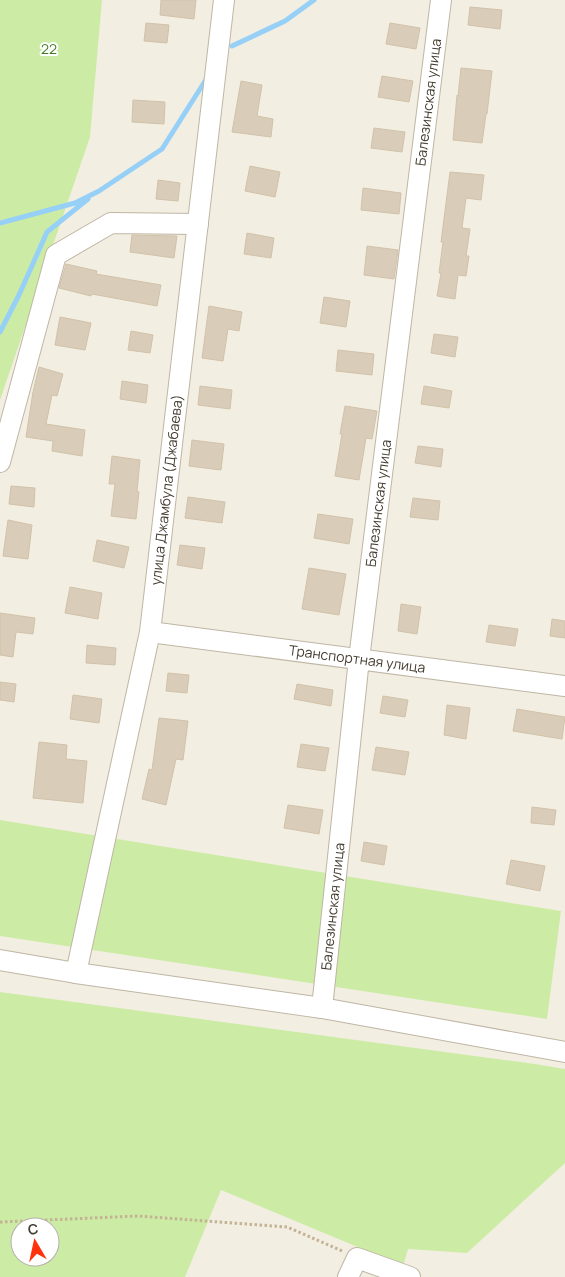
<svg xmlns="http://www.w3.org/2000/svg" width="565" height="1277" font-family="Manrope,sans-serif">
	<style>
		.green { fill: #cceca6; fill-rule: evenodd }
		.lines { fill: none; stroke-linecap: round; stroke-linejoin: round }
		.stream { stroke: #97d0f7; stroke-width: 5 }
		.building { fill: #d9ccb9; stroke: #d1c2a9 }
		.minor-casing { stroke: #bfb6a4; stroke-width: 22 }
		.path { stroke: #c3b294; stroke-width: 3; stroke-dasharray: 2.5 2.5; stroke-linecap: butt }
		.minor { stroke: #fff; stroke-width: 20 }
		.labels { text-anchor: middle; stroke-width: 4; stroke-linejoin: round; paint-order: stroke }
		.park-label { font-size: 14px; fill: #437c20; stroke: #fff }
		.street-label { font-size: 14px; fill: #453e32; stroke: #fff }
	</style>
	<rect width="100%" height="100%" fill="#f3eee2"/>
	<path class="green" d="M0 0H102L90 137 0 400Z
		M0 820 561 911 547 1019 0 936Z
		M0 992 535 1064 565 1069V1163L467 1253 408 1249 403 1266 221 1190 185 1277H0ZM20 1227H50V1257H20Z"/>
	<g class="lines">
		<path class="stream" d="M232 46 285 21 314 0
			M0 223 75 203 99 191 162 149 207 78
			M0 332 19 295 47 232 88 199"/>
	</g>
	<path class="building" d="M161 0H196L194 19 160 15Z
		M470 7 502 10 500 29 468 25Z
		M146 23 169 25 167 43 144 41Z
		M390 23 420 28 416 49 386 44Z
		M461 68 492 71 487 114H486L482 143 453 140 457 95 458 96Z
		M382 76 413 81 409 102 378 97Z
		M241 81 262 85 257 116 273 119 271 137 232 132Z
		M133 100 165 102 164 124 132 122Z
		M374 128 405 132 402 152 371 148Z
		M250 166 280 172 275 197 245 191Z
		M450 172 484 175 481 200 466 198 462 228 470 229 466 256H469L466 276 458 275 455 299 437 296 441 273H439L443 242H441Z
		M158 180 180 183 178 201 156 199Z
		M363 188 401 193 399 214 361 210Z
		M247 233 274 238 271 258 244 254Z
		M132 235 177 236 174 258 130 252Z
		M367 246 398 250 394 279 364 275Z
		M66 264 97 271 96 274 161 285 157 306 92 294 91 296 59 288Z
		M324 297 350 301 346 327 320 323Z
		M209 306 242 312 239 331 228 329 223 361 202 358Z
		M60 317 91 323 85 350 55 345Z
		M131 331 153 335 150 353 128 350Z
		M434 334 458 337 455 357 431 353Z
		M338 350 374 354 372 375 336 371Z
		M39 367 63 374 57 396 52 395 46 424 85 430 82 456 52 451 53 441 26 437 33 392Z
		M122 381 148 385 146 403 120 399Z
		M200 386 232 390 230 409 198 405Z
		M424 386 452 391 449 408 421 404Z
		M345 406 377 411 372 439 366 438 359 480 335 476 342 434H340Z
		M192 440 224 444 221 470 189 466Z
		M418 446 443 449 441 467 415 463Z
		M112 456 140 460 137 491 139 492 136 519 111 516 115 484H109Z
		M11 486 35 488 34 507 9 504Z
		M188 497 225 502 222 523 185 518Z
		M413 498 440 501 438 520 410 517Z
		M318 514 353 519 349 544 314 538Z
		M8 520 32 525 28 559 3 556Z
		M97 540 129 547 124 568 93 561Z
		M180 545 205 548 202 569 177 565Z
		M309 568 346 574 339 615 302 609Z
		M70 587 102 593 98 619 65 613Z
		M401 604 421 607 417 634 398 631Z
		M0 613 35 618 33 634 16 632 13 657 0 655Z
		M552 619 565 621V638L550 636Z
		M489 625 518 629 515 646 486 642Z
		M87 645 116 648 115 665 86 663Z
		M168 673 189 675 187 693 166 691Z
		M0 682 16 684 14 702 0 700Z
		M297 684 333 690 331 706 294 699Z
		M73 695 102 699 99 723 70 719Z
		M383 696 408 700 405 717 380 713Z
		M447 705 470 708 466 739 444 735Z
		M517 709 565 717 562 739 513 731Z
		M159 718 188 721 183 760 176 759 166 805 142 799 149 769 152 770Z
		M39 742 67 745 66 759 87 761 83 803 33 798Z
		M301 744 329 748 325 771 297 767Z
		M376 747 409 752 405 775 372 770Z
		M288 805 323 810 319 834 284 828Z
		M532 807 556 810 554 825 531 823Z
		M364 842 387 846 384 865 361 861Z
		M511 860 545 866 540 891 506 884Z"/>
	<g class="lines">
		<g class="minor-casing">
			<g id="minor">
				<path d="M0 462 56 255 111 223 198 224"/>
				<path id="s1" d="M150 632 565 686"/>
				<path d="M0 960 76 973 322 1008 565 1052"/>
				<path id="s2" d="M76 973 150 632 224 0"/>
				<path id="s3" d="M322 1008 359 659 441 0"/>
				<path d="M348 1277 357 1258 410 1277"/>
			</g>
		</g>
		<path class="path" d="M0 1222 138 1216 287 1227 342 1251"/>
		<use href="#minor" class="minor"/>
	</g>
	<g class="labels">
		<g class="park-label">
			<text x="49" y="54">22</text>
		</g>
		<g class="street-label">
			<text dy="5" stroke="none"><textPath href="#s3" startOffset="912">Балезинская улица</textPath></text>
			<text dy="5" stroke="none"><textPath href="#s2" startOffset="492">улица Джамбула (Джабаева)</textPath></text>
			<text dy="5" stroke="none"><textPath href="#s3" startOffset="508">Балезинская улица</textPath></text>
			<text dy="5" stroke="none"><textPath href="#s1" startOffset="209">Транспортная улица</textPath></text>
			<text dy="5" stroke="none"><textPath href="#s3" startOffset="102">Балезинская улица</textPath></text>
		</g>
	</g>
	<g transform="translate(35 1242) rotate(351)"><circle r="24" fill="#ffffff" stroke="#b5b2ad"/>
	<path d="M0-4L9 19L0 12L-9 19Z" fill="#ff320d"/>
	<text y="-8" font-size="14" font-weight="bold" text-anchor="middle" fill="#453e32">С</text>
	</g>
</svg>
